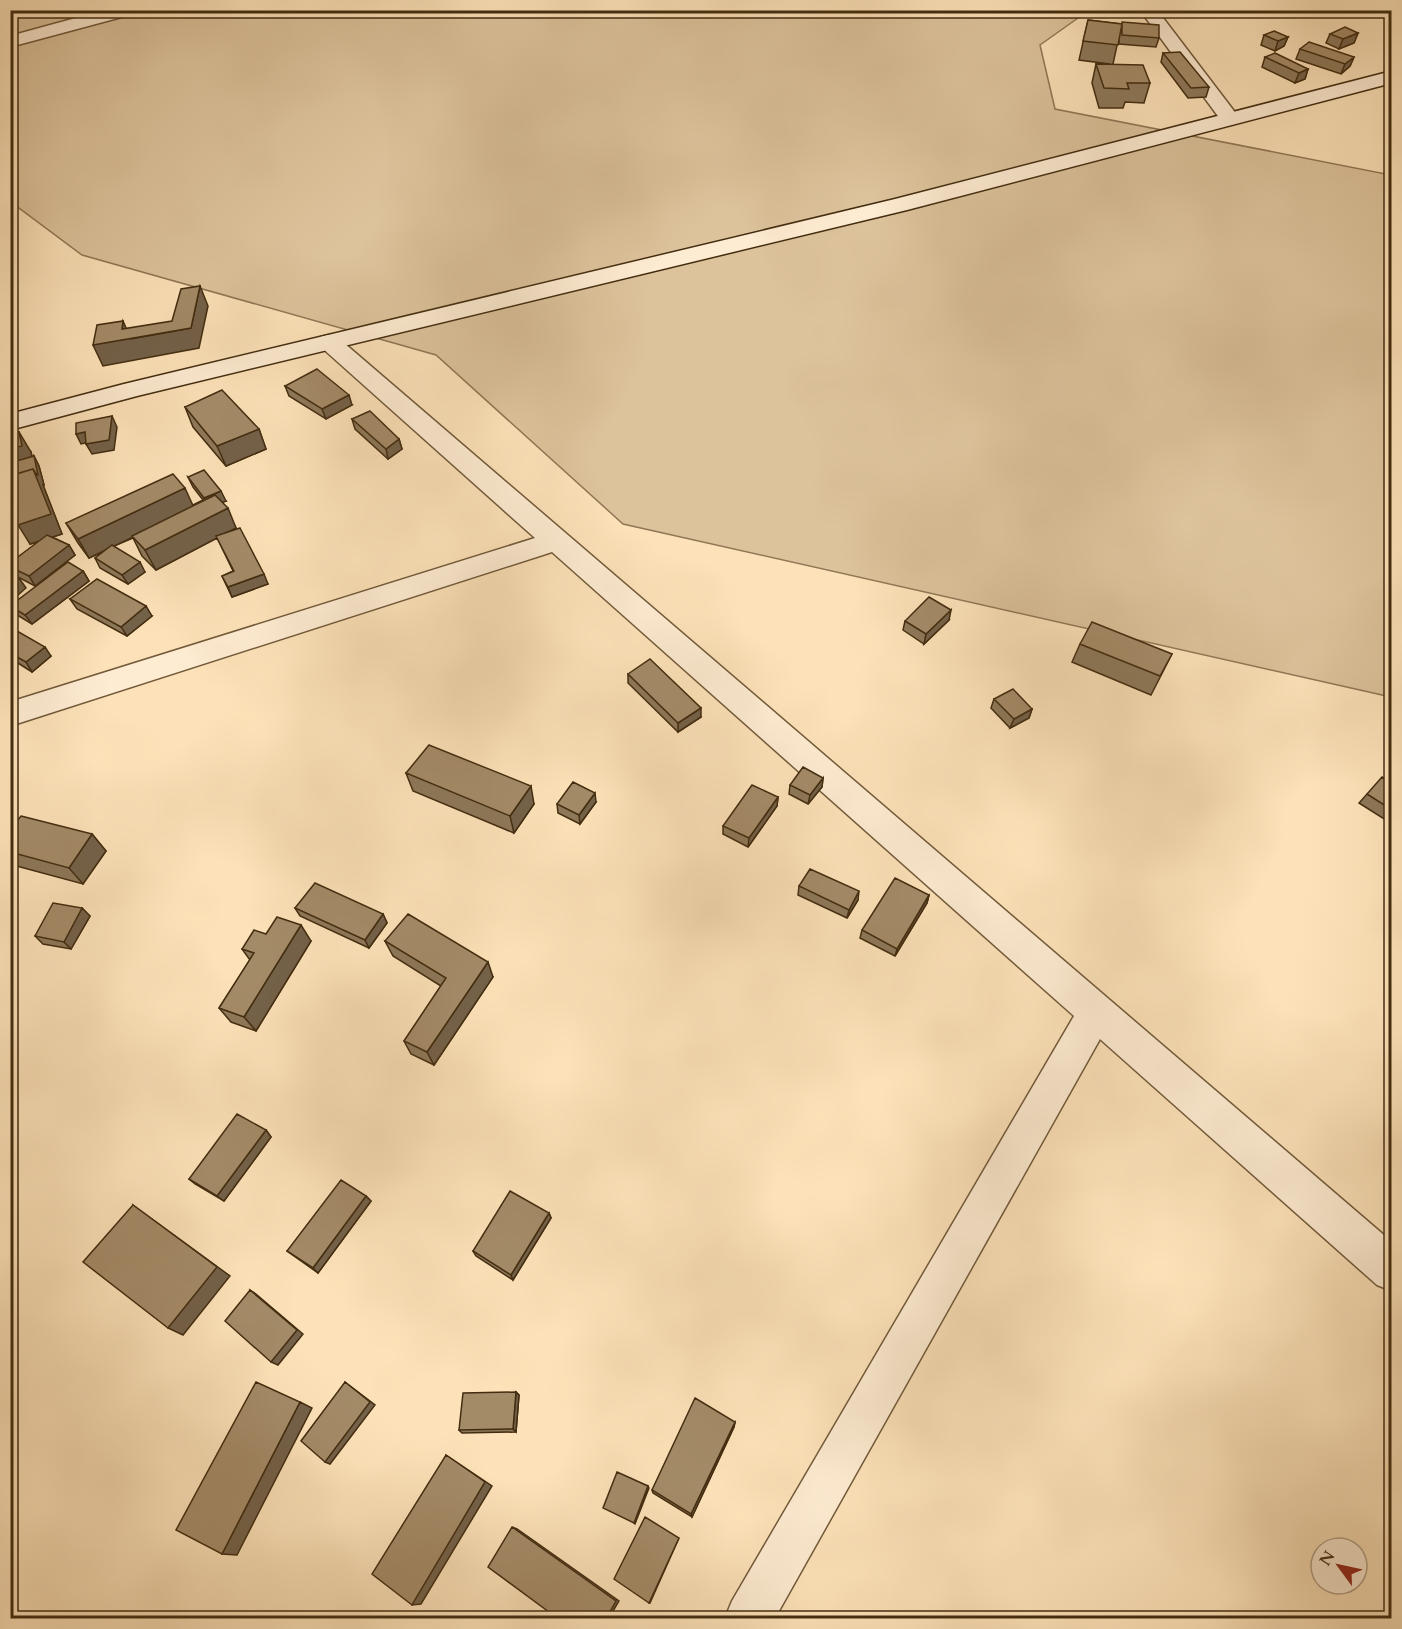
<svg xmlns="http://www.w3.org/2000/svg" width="1402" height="1629" font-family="Cardo,serif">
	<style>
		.green { fill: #ddc39c; stroke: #907856; stroke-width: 1.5 }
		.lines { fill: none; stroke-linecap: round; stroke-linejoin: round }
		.street-casing { stroke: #725a3a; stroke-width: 3 }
		.secondary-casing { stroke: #432d10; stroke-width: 3 }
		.street { fill: #feecd2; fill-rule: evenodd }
		.secondary { fill: #feecd2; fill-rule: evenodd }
		.wall { fill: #8d7859; stroke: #432d10; stroke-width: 1.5 }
		.shaded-wall { fill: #736149; stroke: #432d10; stroke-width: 1.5 }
		.building { fill: #a48b68; stroke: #432d10; stroke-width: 1.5 }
	</style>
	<rect width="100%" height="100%" fill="#fde2b9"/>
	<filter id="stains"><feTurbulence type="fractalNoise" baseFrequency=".00333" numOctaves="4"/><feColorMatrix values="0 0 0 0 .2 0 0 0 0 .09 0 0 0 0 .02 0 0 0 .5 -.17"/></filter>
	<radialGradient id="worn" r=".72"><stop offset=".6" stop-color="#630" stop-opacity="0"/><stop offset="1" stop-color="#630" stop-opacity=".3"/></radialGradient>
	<path class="green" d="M1060 10 1078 18 1040 45 1055 109 1391 175V697L623 524 436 355 82 255 11 202 10 11Z"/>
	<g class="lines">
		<g class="street-casing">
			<path id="street" d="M105 10H135L133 14 10 47V36Z
				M1140 10H1157L1237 115 1240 119 1237 123H1223Z
				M329 335 337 337 1392 1242V1291L1377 1285 1100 1039 775 1618H725L732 1601 1074 1016 552 552 10 726V702L535 538 321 347 317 342 321 337Z"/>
		</g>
		<g class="secondary-casing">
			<path id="secondary" d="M1392 71V83L907 210 137 396 10 430V414L124 384 895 199Z"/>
		</g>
		<use href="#street" class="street"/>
		<use href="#secondary" class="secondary"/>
	</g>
	<path class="wall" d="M1088 20 1121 24 1159 38 1156 47 1119 44V36L1113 64 1150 83 1144 103 1125 102 1123 108H1099L1092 83 1096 64H1110L1079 60Z
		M1358 33 1354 43 1339 49 1326 43 1330 34Z
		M1264 35 1288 37 1284 46 1275 51 1261 45Z
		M1300 49 1354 57 1350 66 1341 74 1296 59Z
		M1163 53 1209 87 1206 97 1188 98 1161 62Z
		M1265 57 1308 69 1305 79 1295 83 1262 67Z
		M285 386 352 405 326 419 289 396Z
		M185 407 259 429 266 449 226 466 193 427Z
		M352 419 399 439 402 449 388 459 355 429Z
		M31 452 32 457 34 456 39 466 44 485H43L62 534 52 537 69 545 75 555 35 586 14 575 10 570V563L38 542 30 544 15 471 10 472Z
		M188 477 226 501 222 502 236 528 230 531 268 584 232 597 222 576 233 571 217 538 156 570 142 556 133 538 114 546 145 572 128 584 100 568 95 558 104 551 89 558 78 543 66 523 193 505 203 500 193 487Z
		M83 571 89 581 32 624 17 615 10 606Z
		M70 599 152 616 127 636 77 609Z
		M949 620 924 644 903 630 905 621Z
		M10 627 51 656 32 672 10 658Z
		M1080 644 1172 654 1151 695 1072 662Z
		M628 674 701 717 678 732 628 683Z
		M994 699 1032 709 1029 718 1010 728 991 708Z
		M406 773 534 804 514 833 413 791Z
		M823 778 822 787 808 804 789 794 790 785Z
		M1392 783V824L1359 803 1367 794Z
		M778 797 777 806 748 847 723 834V826Z
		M596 802 580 824 558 813 557 804Z
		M10 830 92 834 106 851 83 884 13 865 10 863Z
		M799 886 858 900 847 918 798 895Z
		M929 895 927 903 895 956 860 938 862 930Z
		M82 908 90 916 71 949 43 944 35 936Z
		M295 908 383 914 387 923 369 948 300 916Z
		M266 934 311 941 256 1031 231 1022 219 1008 250 960 242 949Z
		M385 941 493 977 434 1065 411 1054 404 1041 441 986 393 956Z
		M266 1130 271 1137 224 1201 195 1184 189 1179Z
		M366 1196 371 1201 318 1273 287 1251Z
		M549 1213 551 1218 513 1280 476 1256 473 1251Z
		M516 1392 519 1395 516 1432 462 1433 459 1430Z
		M735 1422 734 1427 692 1517 653 1493 652 1490Z"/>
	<path class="shaded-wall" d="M1358 33 1354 43 1339 49 1343 39Z
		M1288 37 1284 46 1275 51 1278 41Z
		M1354 57 1350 66 1341 74 1345 64Z
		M1308 69 1305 79 1295 83 1299 73Z
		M200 286 208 306 199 348 103 366 93 345 122 329 123 321 131 339 191 328Z
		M10 347 12 350 13 368H10Z
		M349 395 352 405 326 419 322 409Z
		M112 416 117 427 114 450 92 454 86 444Z
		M259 429 266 449 226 466 217 446Z
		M19 432 31 452 34 466 10 472V449Z
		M85 432 90 442 81 444 76 434Z
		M399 439 402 449 388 459 386 449Z
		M34 456 39 466 44 485H43L62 534 30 544 18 525 33 469Z
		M185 488 194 508 89 558 78 539Z
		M221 491 226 501 209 508 204 498Z
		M228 508 236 528 156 570 145 550Z
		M69 545 75 555 35 586 29 576Z
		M140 562 145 572 128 584 122 575Z
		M83 571 89 581 32 624 25 615Z
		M264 574 268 584 232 597 228 587Z
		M19 578 26 588 10 602V586Z
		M146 606 152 616 127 636 121 627Z
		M951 610 949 620 924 644 926 634Z
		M45 647 51 656 32 672 26 662Z
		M701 708V717L678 732V723Z
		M1032 709 1029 718 1010 728 1014 719Z
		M823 778 822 787 808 804 810 795Z
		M531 786 534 804 514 833 510 816Z
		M595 793 596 802 580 824 579 815Z
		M778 797 777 806 748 847 749 838Z
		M92 834 106 851 83 884 69 868Z
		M859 891 858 900 847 918 849 910Z
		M929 895 927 903 895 956 897 949Z
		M82 908 90 916 71 949 64 942Z
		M383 914 387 923 369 948 365 940Z
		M301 925 311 941 256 1031 244 1017Z
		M488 962 493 977 434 1065 427 1052Z
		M266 1130 271 1137 224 1201 217 1196Z
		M366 1196 371 1201 318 1273 313 1268Z
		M133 1205 230 1276 183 1335 168 1328Z
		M549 1213 551 1218 513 1280 511 1275Z
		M250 1290 256 1294 303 1334 278 1365 271 1362Z
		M345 1382 375 1405 330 1464 325 1462Z
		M516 1392 519 1395 516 1432 513 1429Z
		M300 1402 312 1408 237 1555 222 1554Z
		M735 1422 734 1427 692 1517 691 1514Z
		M446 1455 492 1486 421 1604 412 1605Z
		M648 1486 649 1488 635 1524 634 1523Z
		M512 1527 517 1529 619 1601 610 1616 613 1618H609Z
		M679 1538 650 1603H649Z"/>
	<path class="building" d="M1088 20 1122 24 1118 45 1083 41Z
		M1122 22 1159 25V38L1122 35Z
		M1345 27 1358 33 1343 39 1330 34Z
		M1274 31 1288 37 1278 41 1264 35Z
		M1309 42 1354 57 1345 64 1300 49Z
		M1180 52 1209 87 1191 88 1163 53Z
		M1275 53 1308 69 1299 73 1265 57Z
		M1096 64 1143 65 1150 83H1127L1129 89 1104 88Z
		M200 286 191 328 93 345 97 325 123 321 122 329 172 321 181 289Z
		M317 369 349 395 322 409 285 386Z
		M222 390 259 429 217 446 185 407Z
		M370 411 399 439 386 449 352 419Z
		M112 416 109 440 86 444 85 432 76 434V423Z
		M19 432 22 446 10 449V434Z
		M34 456 38 475H37L33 469 16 474 13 462Z
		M33 469 51 514 18 525 10 503V476Z
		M204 470 221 491 204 498 188 477Z
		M173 474 185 488 78 539 66 523Z
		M215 495 228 508 145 550 132 536Z
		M240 528 264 574 228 587 222 576 234 571 216 536Z
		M47 535 69 545 29 576 10 567V563Z
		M112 545 140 562 122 575 95 558Z
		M68 562 83 571 25 615 10 606Z
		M10 575 19 578 10 586Z
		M97 579 146 606 121 627 70 599Z
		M929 597 951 610 926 634 905 621Z
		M1092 622 1172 654 1160 676 1080 644Z
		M10 627 45 647 26 662 10 653Z
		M650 659 701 708 678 723 628 674Z
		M1013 689 1032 709 1014 719 994 699Z
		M429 745 531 786 510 816 406 773Z
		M803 767 823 778 810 795 790 785Z
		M1382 777 1392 783V810L1367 794Z
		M573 782 595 793 579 815 557 804Z
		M752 785 778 797 749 838 723 826Z
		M21 816 92 834 69 868 10 852V830Z
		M810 869 859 891 849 910 799 886Z
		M895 878 929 895 897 949 862 930Z
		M315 883 383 914 365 940 295 908Z
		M53 903 82 908 64 942 35 936Z
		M408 914 488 962 427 1052 404 1041 446 978 385 941Z
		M277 917 301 925 244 1017 219 1008 254 953 242 949 254 930 266 934Z
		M237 1114 266 1130 217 1196 189 1179Z
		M341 1180 366 1196 313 1268 287 1251Z
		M510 1191 549 1213 511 1275 473 1251Z
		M133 1205 217 1267 168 1328 83 1262Z
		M250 1290 297 1330 271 1362 225 1321Z
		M256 1382 300 1402 222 1554 176 1530Z
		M345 1382 370 1402 325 1462 301 1441Z
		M516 1392 513 1429 459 1430 463 1393Z
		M695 1398 735 1422 691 1514 652 1490Z
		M446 1455 485 1482 412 1605 372 1574Z
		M617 1472 648 1486 634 1523 603 1508Z
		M645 1517 679 1538 649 1603 614 1579Z
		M512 1527 616 1601 607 1617 609 1618H556H557L488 1567Z"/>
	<rect width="1402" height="1629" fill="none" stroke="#fde2b9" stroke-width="36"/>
	<rect x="12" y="12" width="1378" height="1605" fill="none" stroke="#432d10" stroke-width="3"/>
	<rect x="18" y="18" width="1366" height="1593" fill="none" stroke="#432d10" stroke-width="1.5"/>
	<g transform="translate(1339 1566) rotate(303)"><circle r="28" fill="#feecd2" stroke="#b3a084" stroke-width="1.5"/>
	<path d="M0-4.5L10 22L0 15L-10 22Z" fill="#8f2418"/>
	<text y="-9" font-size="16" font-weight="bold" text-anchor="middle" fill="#432d10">N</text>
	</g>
	<rect width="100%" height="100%" filter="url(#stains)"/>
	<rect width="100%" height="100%" fill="url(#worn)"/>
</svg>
